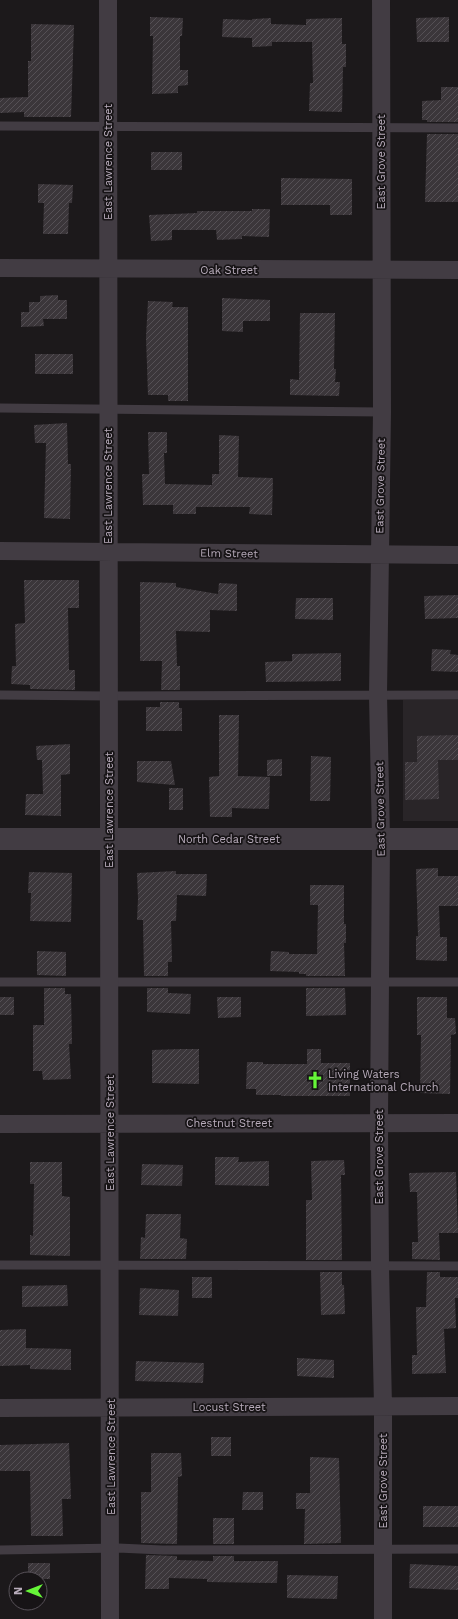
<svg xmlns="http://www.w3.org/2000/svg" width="458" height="1619" font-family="'Work Sans',sans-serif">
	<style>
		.built { fill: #292528 }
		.building { fill: url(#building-hatch) }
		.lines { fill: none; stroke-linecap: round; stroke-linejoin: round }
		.service { stroke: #423c43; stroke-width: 9 }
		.minor { stroke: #423c43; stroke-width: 18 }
		.tertiary { stroke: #423c43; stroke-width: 22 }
		.labels { text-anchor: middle; stroke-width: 3.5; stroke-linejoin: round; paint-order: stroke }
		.street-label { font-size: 11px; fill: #b8acbb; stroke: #171416 }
		.poi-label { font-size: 11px; fill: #b8acbb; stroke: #171416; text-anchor: start }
	</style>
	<defs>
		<pattern id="building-hatch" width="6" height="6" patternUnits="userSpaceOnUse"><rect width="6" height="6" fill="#3b363a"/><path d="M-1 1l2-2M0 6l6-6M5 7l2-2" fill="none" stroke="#555055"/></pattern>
	</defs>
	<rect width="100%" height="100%" fill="#1c191b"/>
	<path class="built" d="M403 700H458V821H403Z"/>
	<path class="building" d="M150 17 183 18 182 36H180V70H188V85L178 86V93L152 94 153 36H150Z
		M449 17V42H417L416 18Z
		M271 18V24L306 25V19L342 18V44H346V67H343L342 112 309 111 310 83H313L312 42H272V46L252 47V38L222 37 223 19 252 20V19Z
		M31 24 74 25 71 117H24V112L0 113V98L28 97V61H31Z
		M441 87H458V122H427V120H422V101L441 100Z
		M427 134H458V202H425Z
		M151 152H182V170H151Z
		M281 178 352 179V215H330V205H281Z
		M38 184 73 185 72 203H69L68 234H43L44 203H38Z
		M252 209H270L269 237 242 236V239L217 240 216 230H172V240L151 241 149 215 197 213V211H252Z
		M58 295V300H67V319H43L44 326 21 327V312H29V302H40V296Z
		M222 298 270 300V321H243V332L222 331Z
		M148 301 173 302 172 307H188V401H168V395H148L146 337Z
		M300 313H335L334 369H336L335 382H340L339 396 290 395V379L299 380Z
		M35 354H73V374H35Z
		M67 423 68 464H71L70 519 44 518 46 443H35L34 425Z
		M148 432H167V453H164L165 484 212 485V474H219V435L239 436 238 477 273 478 272 515 249 514 250 507H196V514H173V505H143L142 474H149Z
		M24 580H79V608H68L69 670H75V690L30 689V685L11 684 12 666H16L15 624 25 623Z
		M140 582 176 583V587L218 594 219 583 237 584V611L210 610V632L176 631 177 666H180V690H161L162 661H140Z
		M458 595V618L425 619 424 596Z
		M296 598H333V620L295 619Z
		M432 649 451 650 450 654 458 655V672L431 671Z
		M341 653V681L266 682 265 662 292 661V654Z
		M160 702H179V708H182V731H146V707H160Z
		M219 715H239L238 776 270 777 269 809 232 808V817H210L209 777 219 776Z
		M458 735V760H438L439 799 405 800V762H417V736Z
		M70 744V774L61 775V816L25 815 26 794H43L42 760H37L36 746Z
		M311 756 331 757 330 801H310Z
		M282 759V776H267V760Z
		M137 761H171L175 785 137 782Z
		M169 788H183V810H169Z
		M438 868V876H458V906H439L440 937H447V961L416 960V936H418L416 869Z
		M176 871V874H207L206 896 177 895 176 921H171L172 962H168V976H144L143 920H137L138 899 137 873Z
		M29 872 72 873 71 922 30 921 31 893H28Z
		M310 885H344V924H346V943H344L345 976H306V974H299V972L270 971 271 951 289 952V954H317L318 905H310Z
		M37 951 66 952V976L37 975Z
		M44 988H65V994H71L72 1044H69L71 1079 43 1080 42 1071H33V1025H44Z
		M147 988H168V993L191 994 190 1014 147 1012Z
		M306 988H345L346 1015 306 1016Z
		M0 997H14V1015H0Z
		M217 997H241V1017L218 1018Z
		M417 997H447V1018H455L456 1034 451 1035 450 1094 420 1093 421 1035H417Z
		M182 1049H199V1084L152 1083V1050Z
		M307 1049H321V1063H350V1096H281V1095H256V1089H246L247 1062H263V1064H307Z
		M215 1157H239L238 1162 269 1161V1186L215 1185Z
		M344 1160 345 1175H341L342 1260H306V1200H312L311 1161Z
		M30 1162H62V1196L70 1197V1256L30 1255V1235L33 1236 34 1184H30Z
		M142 1164 183 1165 182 1186 141 1185Z
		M456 1172 458 1233H439L440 1260 412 1259V1242H418L417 1192H410L409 1173Z
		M146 1214H181L180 1238 187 1239 186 1259H140L141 1237 145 1238Z
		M320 1272H342V1285H344L345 1314 321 1315Z
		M427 1272H440V1277H458V1298H455L456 1328 444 1329 446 1373 412 1374V1355H417L416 1307H426Z
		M192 1277H212V1298H192Z
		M67 1285 68 1306 22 1307V1286Z
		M140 1288 179 1290 178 1316 139 1315Z
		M26 1329V1348L71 1349V1370L30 1369V1365L0 1366V1330Z
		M297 1358 334 1360V1378L297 1376Z
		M136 1361 204 1363 203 1383 135 1381Z
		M211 1437H231V1456H211Z
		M69 1443 71 1499H62L63 1536H31L30 1471H0V1445Z
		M151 1453H181L182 1476 178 1477 177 1544 141 1543V1492H151Z
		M310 1457 339 1458 341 1543 304 1544 305 1509H296V1493H310Z
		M243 1492H263V1510H242Z
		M423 1506H458V1527H423Z
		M213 1518H234V1544H213Z
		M146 1555 177 1556V1560L213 1561V1556H234V1561H278L277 1583 207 1582V1579L169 1578V1589H145Z
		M28 1563H50V1579H28Z
		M410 1564 458 1566V1590L409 1588Z
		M287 1575 338 1576 337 1599 287 1598Z"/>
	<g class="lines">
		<path class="service" d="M0 126 458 128
			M0 408 382 412
			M0 695 108 696 458 695
			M0 982H458
			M0 1265 458 1266
			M0 1550 118 1548 162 1550 458 1549"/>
		<path class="minor" d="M108 0 110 1619
			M381 0 382 412 378 695 381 839 379 1123 380 1267 383 1406V1619
			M0 268 458 270
			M0 551 458 555
			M0 1124 458 1123
			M0 1408 458 1406"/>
		<path class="tertiary" d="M0 839H458"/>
	</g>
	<defs>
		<g id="church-bare" transform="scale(1.38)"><path d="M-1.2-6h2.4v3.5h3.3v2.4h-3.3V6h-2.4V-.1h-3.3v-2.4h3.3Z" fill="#66f538" stroke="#171416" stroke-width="2.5" paint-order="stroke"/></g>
	</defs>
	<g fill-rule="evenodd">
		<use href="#church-bare" x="315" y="1080"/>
	</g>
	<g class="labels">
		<g class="street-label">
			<text transform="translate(108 162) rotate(-90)" y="4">East Lawrence Street</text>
			<text transform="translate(381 162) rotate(-90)" y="4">East Grove Street</text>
			<text x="229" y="274">Oak Street</text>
			<text transform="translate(108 486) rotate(-90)" y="4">East Lawrence Street</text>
			<text transform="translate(380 486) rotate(-89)" y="4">East Grove Street</text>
			<text transform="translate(229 553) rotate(1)" y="4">Elm Street</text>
			<text transform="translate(380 809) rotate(-91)" y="4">East Grove Street</text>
			<text transform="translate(109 810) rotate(-90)" y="4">East Lawrence Street</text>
			<text x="229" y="843">North Cedar Street</text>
			<text x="229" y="1127">Chestnut Street</text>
			<text transform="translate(110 1133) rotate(-90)" y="4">East Lawrence Street</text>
			<text transform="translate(379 1157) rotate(-90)" y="4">East Grove Street</text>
			<text x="229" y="1411">Locust Street</text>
			<text transform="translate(111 1457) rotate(-90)" y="4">East Lawrence Street</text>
			<text transform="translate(383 1481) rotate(-90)" y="4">East Grove Street</text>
		</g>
		<g class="poi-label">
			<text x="328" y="1078">Living Waters<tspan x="328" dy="13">International Church</tspan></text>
		</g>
	</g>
	<g transform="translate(28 1591) rotate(270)"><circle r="19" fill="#171416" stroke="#575158"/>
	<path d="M0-3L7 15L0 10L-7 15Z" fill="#66f538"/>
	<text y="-6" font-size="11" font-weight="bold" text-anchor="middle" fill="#b8acbb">N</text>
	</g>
</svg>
